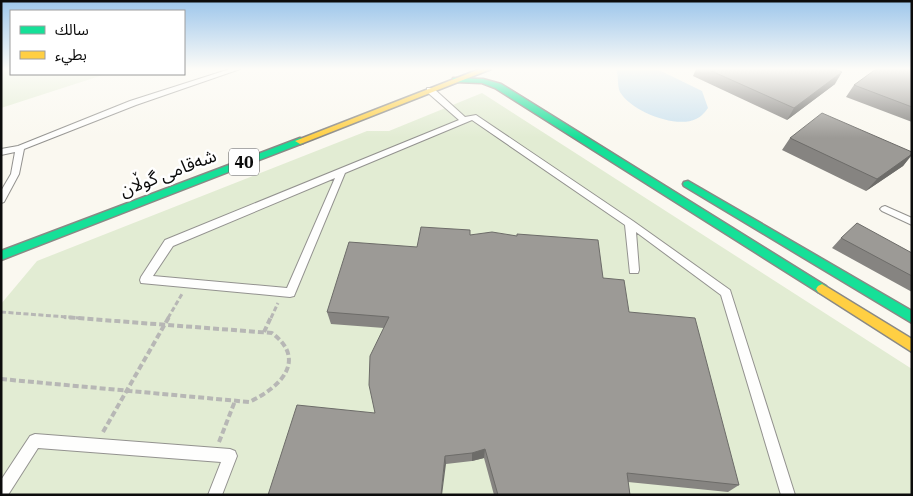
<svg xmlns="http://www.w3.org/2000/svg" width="913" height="496" font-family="'IBM Plex Serif','Noto Sans Arabic',serif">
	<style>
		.green { fill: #e2ecd3 }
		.water { fill: #cce2ef }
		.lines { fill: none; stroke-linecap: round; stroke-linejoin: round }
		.lane-casing { stroke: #93928f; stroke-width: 2 }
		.fast-casing { stroke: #8a8985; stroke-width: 3 }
		.slow-casing { stroke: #8a8985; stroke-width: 3 }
		.path-far1 { stroke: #b7b7b5; stroke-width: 3; stroke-dasharray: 5 2.5; stroke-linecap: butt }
		.path { stroke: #b7b7b5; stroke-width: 4; stroke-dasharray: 6 3; stroke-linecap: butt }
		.lane { fill: #fefefd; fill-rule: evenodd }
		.fast { fill: #16e098; fill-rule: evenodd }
		.slow { fill: #ffcf43; fill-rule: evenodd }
		.wall { fill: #868481 }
		.shaded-wall { fill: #6d6c69 }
		.building { fill: #9c9a96; stroke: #6d6c69 }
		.labels { text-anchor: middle; stroke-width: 5; stroke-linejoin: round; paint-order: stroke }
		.shield { fill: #fff; stroke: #555; stroke-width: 1 }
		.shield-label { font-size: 16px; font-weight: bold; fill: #0c0c0c }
		.street-label { font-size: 18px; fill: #0c0c0c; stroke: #fff }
	</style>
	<rect width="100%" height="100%" fill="#faf8f0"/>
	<path class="green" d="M1 69H11V74H106L1 108Z
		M482 93 912 369V495H1V304L37 261 367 131H389Z"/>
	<path class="water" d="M616 69H655L661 71 702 91 708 108C705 112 701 117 696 119 676 129 631 111 620 92 617 86 619 76 616 69Z"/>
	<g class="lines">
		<g class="lane-casing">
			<path id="lane" d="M230 69H240L136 105 24 149 19 174 4 202 1 203V191L11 174 15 152 1 155V149L18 146 130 101Z
				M427 88H433L465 117 476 115 633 221 730 290 795 495H781L721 295 636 232 639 270 638 273H630L625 225 472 120 345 173 294 296 290 297 141 283 140 280 141 277 165 240 459 120 427 92ZM335 178 287 288 153 276 173 246Z
				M885 206 912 218V225L882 211 880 209 882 207Z
				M35 434 230 449 235 451 237 456 222 495H208L221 462 38 448 8 495H1V480L30 436Z"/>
		</g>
		<g class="fast-casing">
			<path id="fast" d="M453 78 483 79 501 84 826 286 828 289 826 292 822 294 818 292 495 88 482 83 456 82H453Z
				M300 138 303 139V143L1 260V251Z
				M688 181 912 311V323L684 186 683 184 684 182Z"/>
		</g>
		<g class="slow-casing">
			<path id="slow" d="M480 69H491L303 143 300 144 295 141Z
				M822 284 912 339V352L818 292 816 289 818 286Z"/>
		</g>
		<path class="path-far1" d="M1 312 80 318
			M168 318 182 294
			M271 318 278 303"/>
		<path class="path" d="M264 332 271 317
			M1 379 249 402C280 388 308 360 272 333L64 317
			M103 432 169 317
			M219 442 235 401"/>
		<use href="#lane" class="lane"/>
		<use href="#fast" class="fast"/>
		<use href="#slow" class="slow"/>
	</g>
	<path class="wall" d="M696 69H835V84L787 120 693 76Z
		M912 69V122L846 97 854 85Z
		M790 138 912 152V155L903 166 866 191 782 150Z
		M470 235 603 278 629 312 739 485 728 492 628 482 630 495H494L484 458 472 461 446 464 375 413 384 328 331 324 327 312 417 247Z
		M841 238 912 253V292L832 248Z"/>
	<path class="shaded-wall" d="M842 72 835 84 787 120 794 108Z
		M912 154 903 166 866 191 877 179Z
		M485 449 484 458 472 461V453Z
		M445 456 446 464 442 495H441Z"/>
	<path class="building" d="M707 69H835L842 72 794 108Z
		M876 69H912V107L854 85Z
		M822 113 912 152V154L877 179 790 138Z
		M857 223 912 253V276L841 238Z
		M421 227 470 230V235L492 232 517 236V234L598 240 603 278 624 280 629 312 695 318 739 485 627 473 630 495H498L485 449 472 453 445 456 441 495H268L297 405 375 413 369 385 370 356 389 317 327 312 349 242 417 247Z"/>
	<linearGradient id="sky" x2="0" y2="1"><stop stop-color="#9dc6eb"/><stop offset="0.5" stop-color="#fdfcf8"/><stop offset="1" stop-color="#fdfcf8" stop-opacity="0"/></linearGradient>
	<rect width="913" height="138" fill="url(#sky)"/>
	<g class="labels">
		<rect class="shield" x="229" y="148.5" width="30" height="27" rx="4"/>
		<g class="shield-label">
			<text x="244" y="168">40</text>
		</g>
		<g class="street-label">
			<text transform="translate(168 173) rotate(-21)" y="6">شەقامی گوڵان</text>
		</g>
	</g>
	<rect width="913" height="496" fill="none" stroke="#0c0c0c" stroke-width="5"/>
	<rect x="10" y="10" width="175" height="65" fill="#ffffff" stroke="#9e9e9e"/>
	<rect x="20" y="26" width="25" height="8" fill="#16e098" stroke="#9e9e9e"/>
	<text x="55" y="35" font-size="15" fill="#0c0c0c">سالك</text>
	<rect x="20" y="51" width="25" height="8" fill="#ffcf43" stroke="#9e9e9e"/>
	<text x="55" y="60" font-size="15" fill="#0c0c0c">بطيء</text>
</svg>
